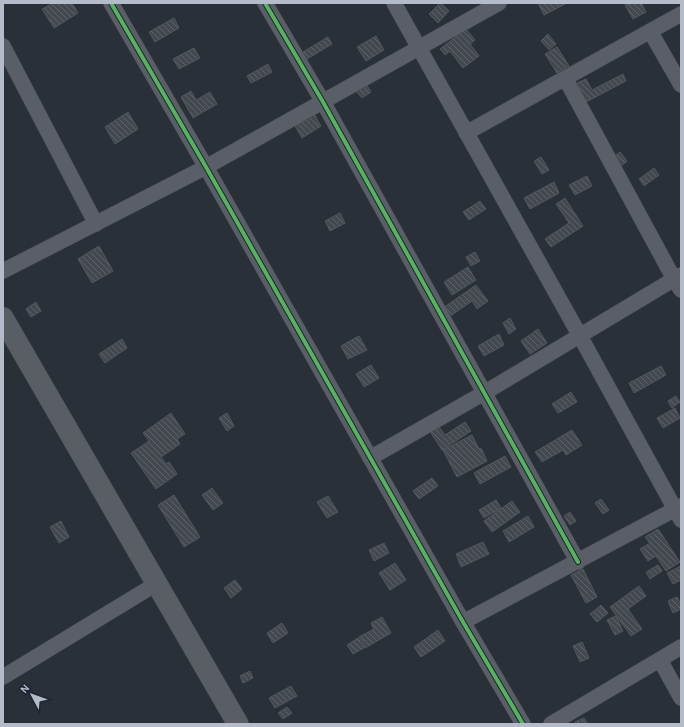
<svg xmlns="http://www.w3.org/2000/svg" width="684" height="727" font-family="'Alegreya Sans',sans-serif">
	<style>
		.building { fill: url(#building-back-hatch); stroke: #52575f }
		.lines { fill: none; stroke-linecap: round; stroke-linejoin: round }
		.minor-casing { stroke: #484c53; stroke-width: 16 }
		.secondary-casing { stroke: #484c53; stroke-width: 22 }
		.minor { stroke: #5a5e66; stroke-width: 15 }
		.secondary { stroke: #595d64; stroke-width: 21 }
		.cycleway-casing { stroke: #1d2633; stroke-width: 6 }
		.cycleway { stroke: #56b35d; stroke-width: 4 }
	</style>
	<defs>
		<pattern id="building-back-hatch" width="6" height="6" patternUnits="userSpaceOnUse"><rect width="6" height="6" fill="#444950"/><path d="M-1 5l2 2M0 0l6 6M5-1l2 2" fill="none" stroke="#5d6168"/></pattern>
	</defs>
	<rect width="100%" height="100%" fill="#2a3038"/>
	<path class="building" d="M53 3H72L78 13 54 28 42 9Z
		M440 3H441L449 11 438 23 429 14Z
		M538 3H567L544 15Z
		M629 3H641L646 12 633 19 625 5Z
		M174 18 179 28 155 42 149 32Z
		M466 29 475 40 470 44 479 56 463 68 450 51 445 55 440 49Z
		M548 34 556 44 549 50 541 41Z
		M376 36 384 50 366 61 357 47Z
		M328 37 332 44 307 59 303 52Z
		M557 47 569 66 557 73 545 54Z
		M194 48 200 58 179 69 173 59Z
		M268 64 272 72 251 83 247 76Z
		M623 74 626 81 584 103 575 84 586 79 592 90Z
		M366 84 371 92 362 98 356 91Z
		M191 91 196 100 210 92 217 104 193 118 181 97Z
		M128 112 138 129 115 144 105 127Z
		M314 114 321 126 302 138 295 126Z
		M620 152 627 161 621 166 613 157Z
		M541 157 549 170 542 174 534 161Z
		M654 168 659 175 644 186 639 179Z
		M587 176 592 186 575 195 569 185Z
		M554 182 559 193 530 209 524 198Z
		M565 198 583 226 551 247 545 239 569 223 556 204Z
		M480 201 486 209 469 220 463 212Z
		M340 213 345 223 330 231 325 221Z
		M99 246 113 271 92 283 78 259Z
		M475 252 480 261 471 266 466 257Z
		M468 267 476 280 452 295 444 282Z
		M476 285 488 301 477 309 472 301 449 317 443 308Z
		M36 302 41 311 31 317 26 309Z
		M510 318 516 329 509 334 503 323Z
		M538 329 547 343 530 354 521 341Z
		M499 334 504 345 484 356 478 346Z
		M359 336 367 350 348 359 341 346Z
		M122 339 127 348 105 363 99 354Z
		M371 365 379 378 364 387 356 374Z
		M661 366 666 375 634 393 629 383Z
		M571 392 577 402 558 413 552 404Z
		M676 396 680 402 672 408 668 401Z
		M675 408 680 418 663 428 657 418Z
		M171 413 185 434 177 439 180 444 161 457 166 464 169 462 177 474 156 489 131 453 149 441 143 433Z
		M227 413 234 426 227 431 219 418Z
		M465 422 471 431 442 450 431 433 439 427 445 435Z
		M572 430 582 445 566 455 563 450 542 462 535 452Z
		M472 435 479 449 481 448 487 461 457 477 443 450Z
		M505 456 511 467 480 484 474 473Z
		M432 478 438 486 419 499 413 491Z
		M212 488 223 503 213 510 202 495Z
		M174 495 200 537 184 547 158 505Z
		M328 496 338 512 327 518 317 502Z
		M601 499 609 510 603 514 595 503Z
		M496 500 501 508 484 518 479 510Z
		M512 501 520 512 492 532 484 521Z
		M570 512 576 521 570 525 564 516Z
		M528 516 534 527 509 542 503 531Z
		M61 521 69 537 59 543 50 527Z
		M658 529 680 562 666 571 656 556 648 561 640 549 650 543 645 537Z
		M483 542 489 554 461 567 456 554Z
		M384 543 389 553 374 561 369 550Z
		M395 563 406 580 390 590 379 573Z
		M658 565 662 571 650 579 646 572Z
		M681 566V580L673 584 667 573Z
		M583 569 597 597 586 603 571 575Z
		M235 580 242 589 231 598 224 588Z
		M639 586 646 596 628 609 642 629 631 636 610 607Z
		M677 597 681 605V609L673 613 668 601Z
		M601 605 608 613 597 622 590 614Z
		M616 616 623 631 615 635 607 620Z
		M382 617 391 633 365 648 359 637 374 629 371 623Z
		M282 623 288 633 273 643 267 633Z
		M438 630 445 641 421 657 414 647Z
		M358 638 364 648 353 654 347 645Z
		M582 642 589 658 580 662 573 646Z
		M250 671 253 678 243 683 240 676Z
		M291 686 297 696 275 708 269 698Z
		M287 707 292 713 283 719 278 713Z
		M584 718 588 724H576L575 722Z"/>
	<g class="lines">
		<g class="minor-casing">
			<path id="minor" d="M111 3 206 167 463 622 523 724
				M265 3 323 102 578 562
				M394 3 580 336 681 520
				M650 31 681 85
				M3 46 96 224
				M565 78 674 279 681 290
				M466 133 681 14
				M3 271 206 167 499 3
				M370 458 484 393 681 275
				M463 622 681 506
				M660 660 681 698
				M3 677 156 584
				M551 724 681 647"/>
		</g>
		<g class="secondary-casing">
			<path id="secondary" d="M3 318 238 724"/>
		</g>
		<use href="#minor" class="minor"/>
		<use href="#secondary" class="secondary"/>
		<g class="cycleway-casing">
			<path id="cycleway" d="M111 3 206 167 463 622 523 724
				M265 3 323 102 578 562"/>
		</g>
		<use href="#cycleway" class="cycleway"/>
	</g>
	<rect width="684" height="727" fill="none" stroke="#b4bcc9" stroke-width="8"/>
	<g transform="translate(32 695) rotate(311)" stroke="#1d2633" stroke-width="3" paint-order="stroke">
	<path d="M0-3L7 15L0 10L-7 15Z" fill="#b4bcc9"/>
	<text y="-6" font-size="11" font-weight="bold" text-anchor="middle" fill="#b4bcc9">N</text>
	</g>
</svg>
